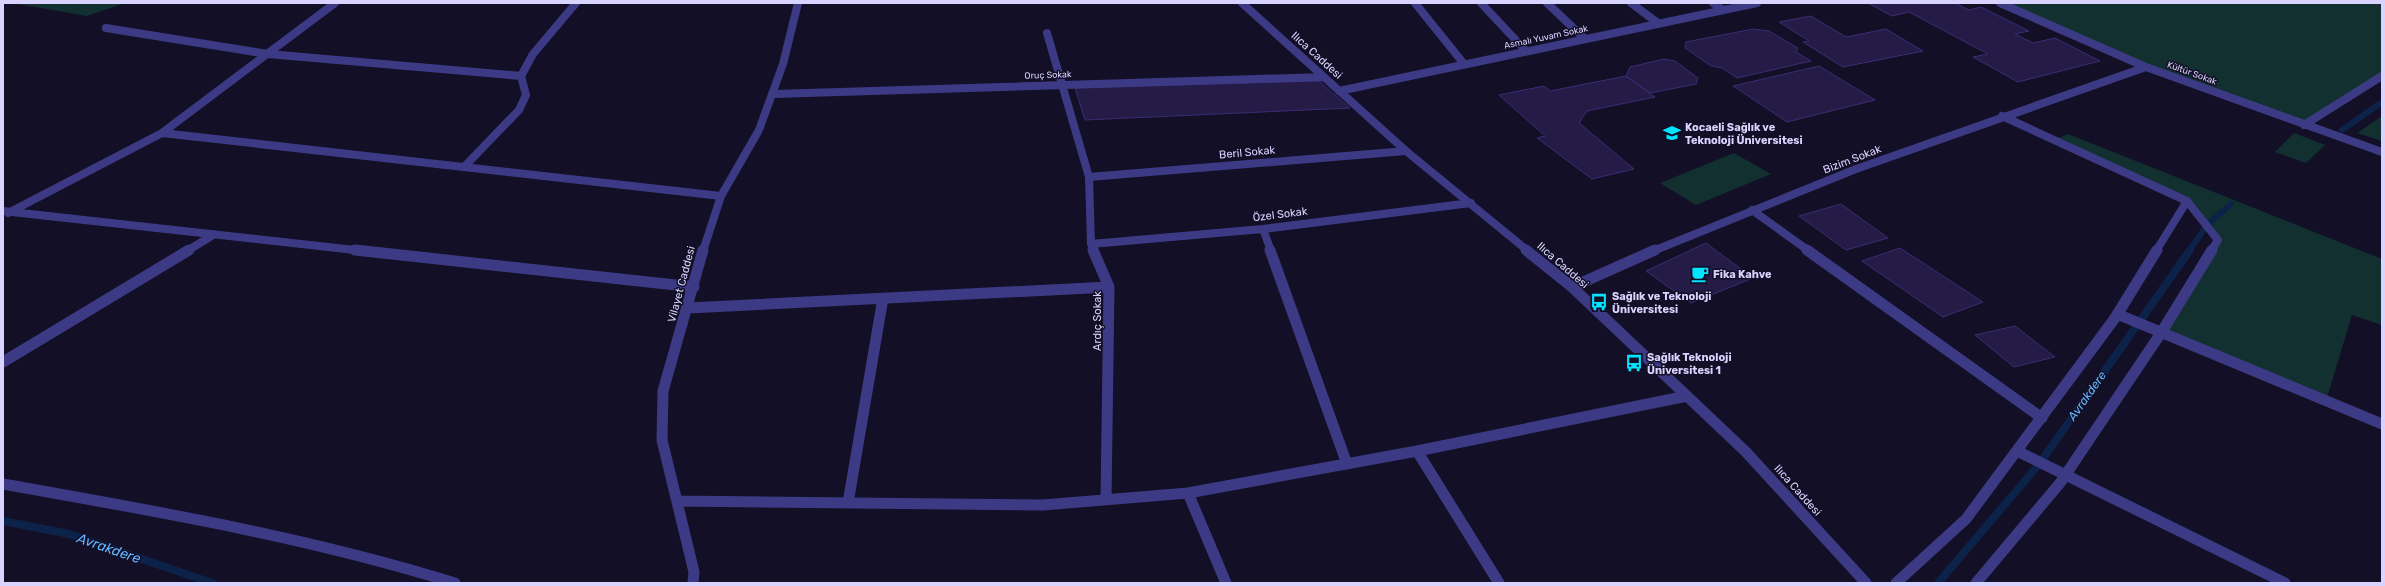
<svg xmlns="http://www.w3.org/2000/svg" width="2385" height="586" font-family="Rubik,sans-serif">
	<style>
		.green { fill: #12302f }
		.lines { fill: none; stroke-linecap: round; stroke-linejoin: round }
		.stream-far1 { stroke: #0c2248; stroke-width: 6 }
		.stream { stroke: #0c2248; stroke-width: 8 }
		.building { fill: #241b47; stroke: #3b2d73 }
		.lane { stroke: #3d3a85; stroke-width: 8 }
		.street-far1 { stroke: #3d3a85; stroke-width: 8 }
		.street { stroke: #3d3a85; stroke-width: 11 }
		.labels { text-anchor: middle; stroke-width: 3; stroke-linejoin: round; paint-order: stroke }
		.far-street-label { font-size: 9px; fill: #d9d4ff; stroke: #130f26 }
		.street-label { font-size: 11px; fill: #d9d4ff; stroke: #130f26 }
		.poi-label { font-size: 11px; font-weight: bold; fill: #d9d4ff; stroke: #130f26; text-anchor: start }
		.water-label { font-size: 12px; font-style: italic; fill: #62b6ff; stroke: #130f26 }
		.near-water-label { font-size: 14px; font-style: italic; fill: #62b6ff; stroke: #130f26 }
	</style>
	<rect width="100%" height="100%" fill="#130f26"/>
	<path class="green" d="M12 3H125L87 16Z
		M2000 3H2382V76L2304 125 2146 67Z
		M2382 116V141L2357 133Z
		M2294 133 2325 145 2306 163 2275 152Z
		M2068 134 2382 259V325L2352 315 2326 401 2161 333 2218 240 2187 201 2054 140Z
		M1734 153 1771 174 1696 205 1660 183Z"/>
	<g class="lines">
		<path class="stream-far1" d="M2342 130 2382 102
			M2189 251 2207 225 2231 204"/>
		<path class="stream" d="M3 521 69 534 212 583
			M1938 583 2040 463 2190 250"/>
	</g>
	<path class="building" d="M1868 3H1955L1969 10 1981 7 2029 31 2015 34 2033 43 2055 38 2100 61 2018 82 1973 57 1988 54 1909 12 1892 16Z
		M1811 16 1846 37 1886 29 1923 51 1843 67 1803 42 1809 41 1779 22Z
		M1753 29 1769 31 1798 48 1796 52 1811 61 1737 78 1722 68 1711 66 1685 48 1686 42Z
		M1664 59 1675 61 1698 78 1696 84 1650 93 1626 76 1630 67Z
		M1819 66 1875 100 1787 122 1733 86Z
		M1626 76 1655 97 1587 111 1579 123 1634 169 1592 179 1537 138 1545 136 1499 95 1544 86 1550 91Z
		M1319 81 1350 108 1085 120 1075 88Z
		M1841 204 1888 238 1846 250 1799 216Z
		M1706 243 1753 278 1691 303 1646 271Z
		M1900 248 1983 302 1943 317 1862 261Z
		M2015 326 2055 357 2014 367 1975 335Z"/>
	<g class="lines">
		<path class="lane" d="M1481 3 1526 51
			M1547 3 1585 39
			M1713 3 1723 10"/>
		<path class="street-far1" d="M1242 3 1406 151 1528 251
			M1415 3 1464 64
			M1631 3 1658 23
			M2000 3 2146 67 2382 152
			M106 28 268 54 521 76
			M1047 33 1089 177 1091 244 1094 251
			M1339 91 1757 3
			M774 94 1324 77
			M2002 116 2187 201 2156 251
			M2304 125 2382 76
			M162 133 721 196
			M464 167 519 110 526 95 521 76 533 54 576 3
			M1089 177 1406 151
			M2187 201 2218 240 2211 251
			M1752 210 1809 251
			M3 211 364 251
			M8 213 162 133 335 3
			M1263 229 1271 251
			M1091 244 1263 229 1471 203
			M187 251 213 235
			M703 251 721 196 759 130 783 64 798 3
			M1653 251 1856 169 2146 67"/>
		<path class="street" d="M355 250 694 287
			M1093 250 1109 287 1106 499
			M1270 250 1347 464
			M1526 250 1572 287 1746 452 1866 583
			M1807 250 2042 418
			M1572 287 1655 250
			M688 308 1109 287
			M2117 314 2382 424
			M3 362 189 250
			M1417 451 1499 583
			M2017 451 2285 583
			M3 484C155 511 307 537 455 583
			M1188 493 1226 583
			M677 501 1043 505 1188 493 1417 451 1687 396
			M848 503 883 298
			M693 583 694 572 662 440 663 391 703 250
			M1896 583 1966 519 2115 318 2157 250
			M1976 583 2060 483 2161 333 2212 250"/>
	</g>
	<defs>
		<g id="university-bare" transform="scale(1.38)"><path d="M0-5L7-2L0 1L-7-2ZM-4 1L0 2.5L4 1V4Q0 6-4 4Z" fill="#00e5ff" stroke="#130f26" stroke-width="2.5" paint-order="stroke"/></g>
		<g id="cafe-bare" transform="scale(1.38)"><path d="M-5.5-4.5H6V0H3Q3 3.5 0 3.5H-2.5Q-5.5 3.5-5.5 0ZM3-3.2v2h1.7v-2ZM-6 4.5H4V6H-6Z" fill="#00e5ff" stroke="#130f26" stroke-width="2.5" paint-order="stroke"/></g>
		<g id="bus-bare" transform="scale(1.38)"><path d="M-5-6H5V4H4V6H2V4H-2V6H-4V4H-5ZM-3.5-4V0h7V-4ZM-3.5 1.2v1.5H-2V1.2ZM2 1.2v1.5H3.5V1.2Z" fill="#00e5ff" stroke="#130f26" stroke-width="2.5" paint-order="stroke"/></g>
	</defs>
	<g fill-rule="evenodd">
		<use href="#university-bare" x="1672" y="133"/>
		<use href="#cafe-bare" x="1700" y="274"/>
		<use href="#bus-bare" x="1599" y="302"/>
		<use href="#bus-bare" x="1634" y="363"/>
	</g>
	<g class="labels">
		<g class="far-street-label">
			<text transform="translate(1546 37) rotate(-12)" y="3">Asmalı Yuvam Sokak</text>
			<text transform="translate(2192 73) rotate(20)" y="3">Kültür Sokak</text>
			<text transform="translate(1048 75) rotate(-2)" y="3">Oruç Sokak</text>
		</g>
		<g class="street-label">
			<text transform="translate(1317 55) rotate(42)" y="4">Ilıca Caddesi</text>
			<text transform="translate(1247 152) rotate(-5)" y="4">Beril Sokak</text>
			<text transform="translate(1852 159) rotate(-21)" y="4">Bizim Sokak</text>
			<text transform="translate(1280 214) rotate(-7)" y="4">Özel Sokak</text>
			<text transform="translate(1563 265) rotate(41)" y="4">Ilıca Caddesi</text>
			<text transform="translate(681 284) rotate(-75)" y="4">Vilayet Caddesi</text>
			<text transform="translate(1097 321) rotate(-90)" y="4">Ardıç Sokak</text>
			<text transform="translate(1798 490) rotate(48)" y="4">Ilıca Caddesi</text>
		</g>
		<g class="poi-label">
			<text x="1685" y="131">Kocaeli Sağlık ve<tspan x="1685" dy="13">Teknoloji Üniversitesi</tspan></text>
			<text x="1713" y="278">Fika Kahve</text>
			<text x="1612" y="300">Sağlık ve Teknoloji<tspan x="1612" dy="13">Üniversitesi</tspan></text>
			<text x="1647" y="361">Sağlık Teknoloji<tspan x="1647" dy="13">Üniversitesi 1</tspan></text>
		</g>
		<g class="water-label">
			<text transform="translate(2087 396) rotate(-55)" y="4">Avrakdere</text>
		</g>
		<g class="near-water-label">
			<text transform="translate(109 548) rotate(19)" y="5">Avrakdere</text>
		</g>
	</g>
	<rect width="2385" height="586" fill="none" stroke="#d9d4ff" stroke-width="8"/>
</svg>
